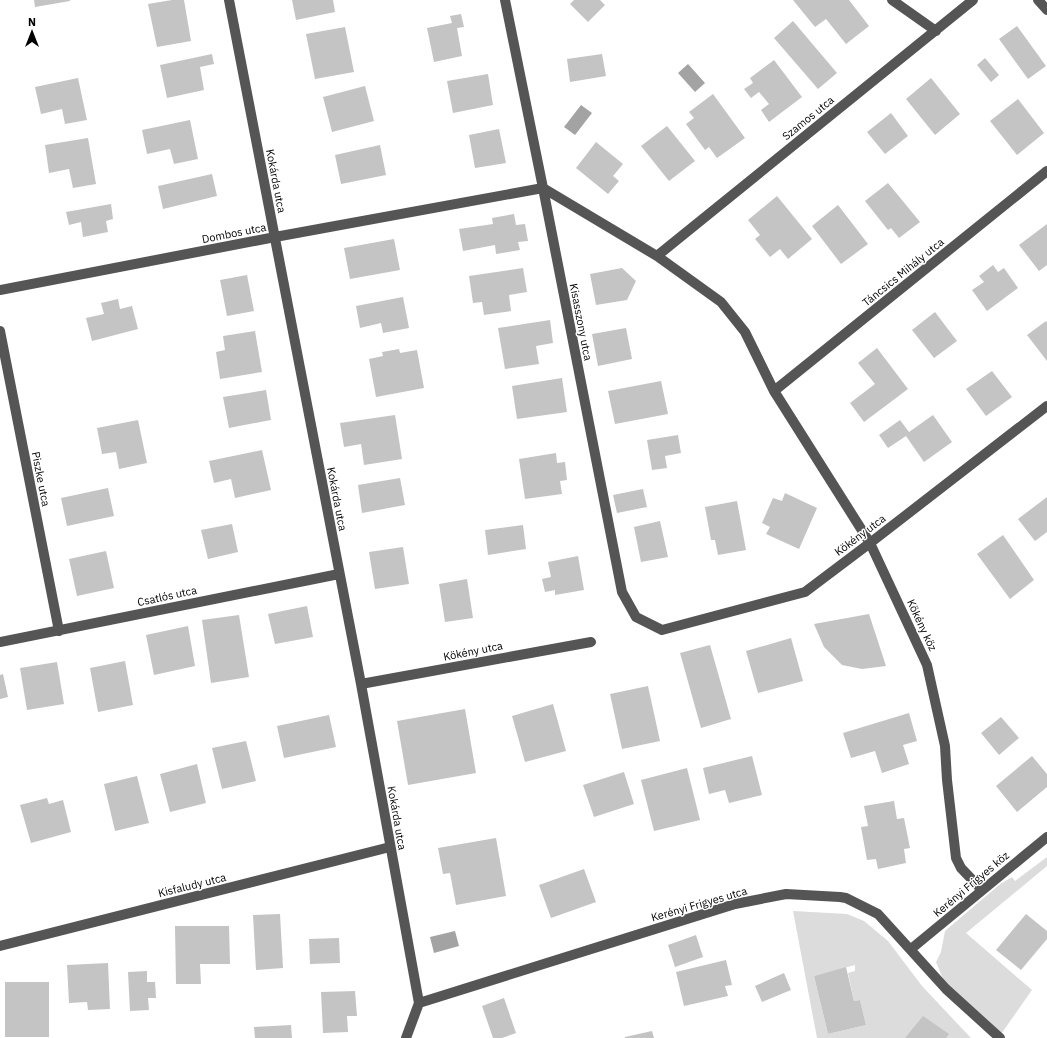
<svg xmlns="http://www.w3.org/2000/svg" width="1047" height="1038" font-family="'IBM Plex Sans',sans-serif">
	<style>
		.green { fill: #dcdcdc; fill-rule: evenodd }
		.water { fill: #a3a3a3 }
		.building { fill: #c4c4c4 }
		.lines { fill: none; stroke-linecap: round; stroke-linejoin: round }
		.minor { stroke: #555; stroke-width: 10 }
		.labels { text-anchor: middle; stroke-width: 3; stroke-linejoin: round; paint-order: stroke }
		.street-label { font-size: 11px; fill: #000; stroke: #fff }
	</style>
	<rect width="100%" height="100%" fill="#fff"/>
	<path class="green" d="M1047 857V866L966 933 1032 990 999 1037 948 991 936 962 941 952 945 931 999 885 1012 877 1015 881Z
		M793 911 847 914 864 921 888 941 922 986 971 1038H817ZM855 965V971L848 973 854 1001 860 1000 866 1025 828 1034 814 976Z"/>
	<path class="water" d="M688 64 705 83 695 92 678 73Z
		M581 105 592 113 575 135 564 127Z
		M455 931 459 946 434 953 430 937Z"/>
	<path class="building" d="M34 0H70V1L35 7Z
		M172 0H184L191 41 157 47 148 4Z
		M292 0H333L335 12 296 20Z
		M574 0H600L605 5 588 22 570 4Z
		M793 0H849L869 26 846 44 826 19 815 27Z
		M461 14 464 27 457 28 462 56 434 62 427 28 452 23 450 16Z
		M793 21 837 73 818 89 774 38Z
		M1017 26 1046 66 1028 79 999 39Z
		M345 27 354 72 315 79 306 34Z
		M212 54 214 64 200 67 204 90 167 98 160 65Z
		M602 54 606 76 570 82 567 59Z
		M985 58 999 75 991 82 977 65Z
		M774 60 802 97 769 122 761 110 769 104 759 92 751 98 744 89 753 83 750 78Z
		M488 74 493 105 453 113 447 81Z
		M78 78 87 120 65 124 62 109 41 114 35 87Z
		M931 78 960 114 935 135 906 99Z
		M365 86 374 121 332 132 323 97Z
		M713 94 745 138 717 158 709 147 705 150 686 124 694 118 689 112Z
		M1018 99 1044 133 1017 155 990 121Z
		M891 113 908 136 885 154 867 132Z
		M190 120 198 159 174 164 170 149 147 154 142 130Z
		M667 126 695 161 669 181 641 146Z
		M499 129 506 163 475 168 469 135Z
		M88 138 96 184 73 188 69 169 49 173 45 145Z
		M596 142 623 164 613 176 619 181 608 194 576 168Z
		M380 145 386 175 341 184 335 155Z
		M212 174 217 196 163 209 158 186Z
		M888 183 920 222 899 238 891 228 888 230 865 201Z
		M777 196 812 239 788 259 780 249 770 257 755 239 760 235 748 220Z
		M111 204 113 219 106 221 108 232 83 237 81 222 69 225 66 212Z
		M838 205 868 244 841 264 812 226Z
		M514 214 516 225 525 224 528 241 518 242 520 250 496 254 495 245 463 251 459 229 493 224 492 218Z
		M1047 224V265L1039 271 1019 245Z
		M394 239 400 270 350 279 344 248Z
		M993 265 998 272 1004 268 1018 288 987 311 972 290 984 282 979 276Z
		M523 268 527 292 509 295 511 311 484 315 482 302 473 303 469 276Z
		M622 268 636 281 627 300 596 305 590 274Z
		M247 275 254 311 227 316 220 280Z
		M403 297 409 328 383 333 381 323 360 328 356 306Z
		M118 299 120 309 132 306 138 329 92 341 86 318 104 314 101 303Z
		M935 312 957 341 934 358 912 330Z
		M550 320 553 343 536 346 539 364 505 369 498 328Z
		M1046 321 1047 323V361L1027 335Z
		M626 328 632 359 598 366 592 334Z
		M255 331 262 372 220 379 216 352 225 350 223 336Z
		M877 348 908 389 864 422 850 403 875 384 858 363Z
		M399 349 400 353 417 350 424 388 376 397 369 359 383 356 382 352Z
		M992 371 1012 397 986 416 966 389Z
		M562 378 567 412 517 419 512 386Z
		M661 381 668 414 615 424 608 391Z
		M266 390 271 420 229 428 223 397Z
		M395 415 402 459 364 465 361 444 344 447 340 423Z
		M933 415 952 442 924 462 906 436 888 448 879 435 900 420 909 432Z
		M138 420 147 463 119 469 116 452 102 454 97 428Z
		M678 435 681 453 665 456 667 468 652 470 647 440Z
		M262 450 271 490 235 498 231 479 214 483 209 461Z
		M556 453 557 463 565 462 567 480 560 481 562 494 525 499 519 459Z
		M400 478 405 505 362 513 358 485Z
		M108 488 114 516 67 526 61 498Z
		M643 489 647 507 617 513 613 495Z
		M785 493 817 508 799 549 766 534 770 527 762 523 773 498 782 501Z
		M1047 497V532L1035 541 1018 519Z
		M737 501 746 550 718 555 715 540H711L705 507Z
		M660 521 668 557 641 562 634 527Z
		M232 524 238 552 208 559 201 530Z
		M523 525 526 549 488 555 485 530Z
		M1003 535 1034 580 1010 599 977 554Z
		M403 547 409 584 375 589 369 552Z
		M106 551 114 588 77 596 69 559Z
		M578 556 584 590 555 595V590L545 592 542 579 551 577 548 562Z
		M467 579 473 618 445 622 439 584Z
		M307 606 313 637 275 644 268 614Z
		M869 614 886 666 862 669 842 665 824 647 814 624Z
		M239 615 249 677 211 683 202 620Z
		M188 626 195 666 154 675 146 635Z
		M791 638 803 681 758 693 746 651Z
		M710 645 731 719 701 728 680 653Z
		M125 661 133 705 98 712 90 668Z
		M57 662 64 704 27 710 20 668Z
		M3 674 8 697 0 699V675Z
		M648 686 660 741 622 749 610 694Z
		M553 704 566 751 525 762 512 716Z
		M465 709 476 773 408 785 397 721Z
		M909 713 917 741 903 745 909 764 882 773 875 751 851 758 843 733Z
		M329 715 336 747 284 758 277 726Z
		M1001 717 1019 738 999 755 981 733Z
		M246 741 256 781 222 789 212 748Z
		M752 756 762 795 729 803 725 790 709 794 703 768Z
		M1032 756 1047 774V787L1017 812 996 786Z
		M197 764 206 803 170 812 160 774Z
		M687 768 700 820 654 831 641 780Z
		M624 772 634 804 594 817 583 785Z
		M137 776 149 823 115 831 104 784Z
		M47 798 49 804 63 800 71 832 31 843 20 805Z
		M894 801 897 819 904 818 910 848 904 849 906 863 878 869 876 859 867 860 861 827 868 826 864 806Z
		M496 838 506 896 456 905 450 873 443 874 438 848Z
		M584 869 596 902 551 918 539 885Z
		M280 914 283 968 256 970 253 915Z
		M1026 914 1047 931V939L1021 970 996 950Z
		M175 926H229L230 964H200L201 984H176Z
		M696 935 703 957 675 967 668 945Z
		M339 938 340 963 310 964 309 939Z
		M726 960 732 985 725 986 728 996 684 1006 676 972Z
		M108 963 110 1009 88 1010 87 1002 69 1003 67 965Z
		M846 967 854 1001 860 1000 866 1025 828 1034 814 976Z
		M147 971V982H155L156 998H148L149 1010 130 1011 128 972Z
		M784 973 791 990 762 1002 755 986Z
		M5 982H49V1037H5Z
		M355 991 357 1016H347L348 1032 323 1033 321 992Z
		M504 998 516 1033 502 1038H493L482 1006Z
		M923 1016 949 1034 946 1038H905Z
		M291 1025 292 1038H255L254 1027Z
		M652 1031 654 1038H625V1037Z"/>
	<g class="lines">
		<path class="minor" d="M229 0 361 684 419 1003
			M505 0 543 188 622 592 636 617 662 630 805 592 870 543 1047 406
			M892 0 936 31
			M1038 0 1047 10
			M543 188 657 256 721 302 745 332 774 391 870 543 927 665 945 746 947 780 956 858 961 868 982 890
			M657 256 973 0
			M0 290 275 237 543 188
			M0 331 59 631
			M774 391 1047 171
			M0 642 339 574
			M361 684 591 642
			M0 946 390 847
			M911 949 1047 837
			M419 1003 735 904 786 894 840 897 846 898 878 914 946 989 1000 1038
			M406 1038 419 1003"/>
	</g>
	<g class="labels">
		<g class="street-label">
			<text transform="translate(808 118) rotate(-39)" y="4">Szamos utca</text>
			<text transform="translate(276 181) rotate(79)" y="4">Kokárda utca</text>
			<text transform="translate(234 233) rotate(-11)" y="4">Dombos utca</text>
			<text transform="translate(903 272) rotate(-39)" y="4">Táncsics Mihály utca</text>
			<text transform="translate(581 322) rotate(79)" y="4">Kisasszony utca</text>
			<text transform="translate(41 479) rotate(79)" y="4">Piszke utca</text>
			<text transform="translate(337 499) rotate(79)" y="4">Kokárda utca</text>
			<text transform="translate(860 535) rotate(-37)" y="4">Kökény utca</text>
			<text transform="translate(167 596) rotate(-12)" y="4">Csatlós utca</text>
			<text transform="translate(922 625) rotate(65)" y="4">Kökény köz</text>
			<text transform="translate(473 651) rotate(-11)" y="4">Kökény utca</text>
			<text transform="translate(397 818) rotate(80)" y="4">Kokárda utca</text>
			<text transform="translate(971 884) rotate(-40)" y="4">Kerényi Frigyes köz</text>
			<text transform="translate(192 885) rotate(-14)" y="4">Kisfaludy utca</text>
			<text transform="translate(699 904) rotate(-16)" y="4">Kerényi Frigyes utca</text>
		</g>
	</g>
	<g transform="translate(32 32)" stroke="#ffffff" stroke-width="3" paint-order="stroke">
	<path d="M0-3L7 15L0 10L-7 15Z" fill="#000000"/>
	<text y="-6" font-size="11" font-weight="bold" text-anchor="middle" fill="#000000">N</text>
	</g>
</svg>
